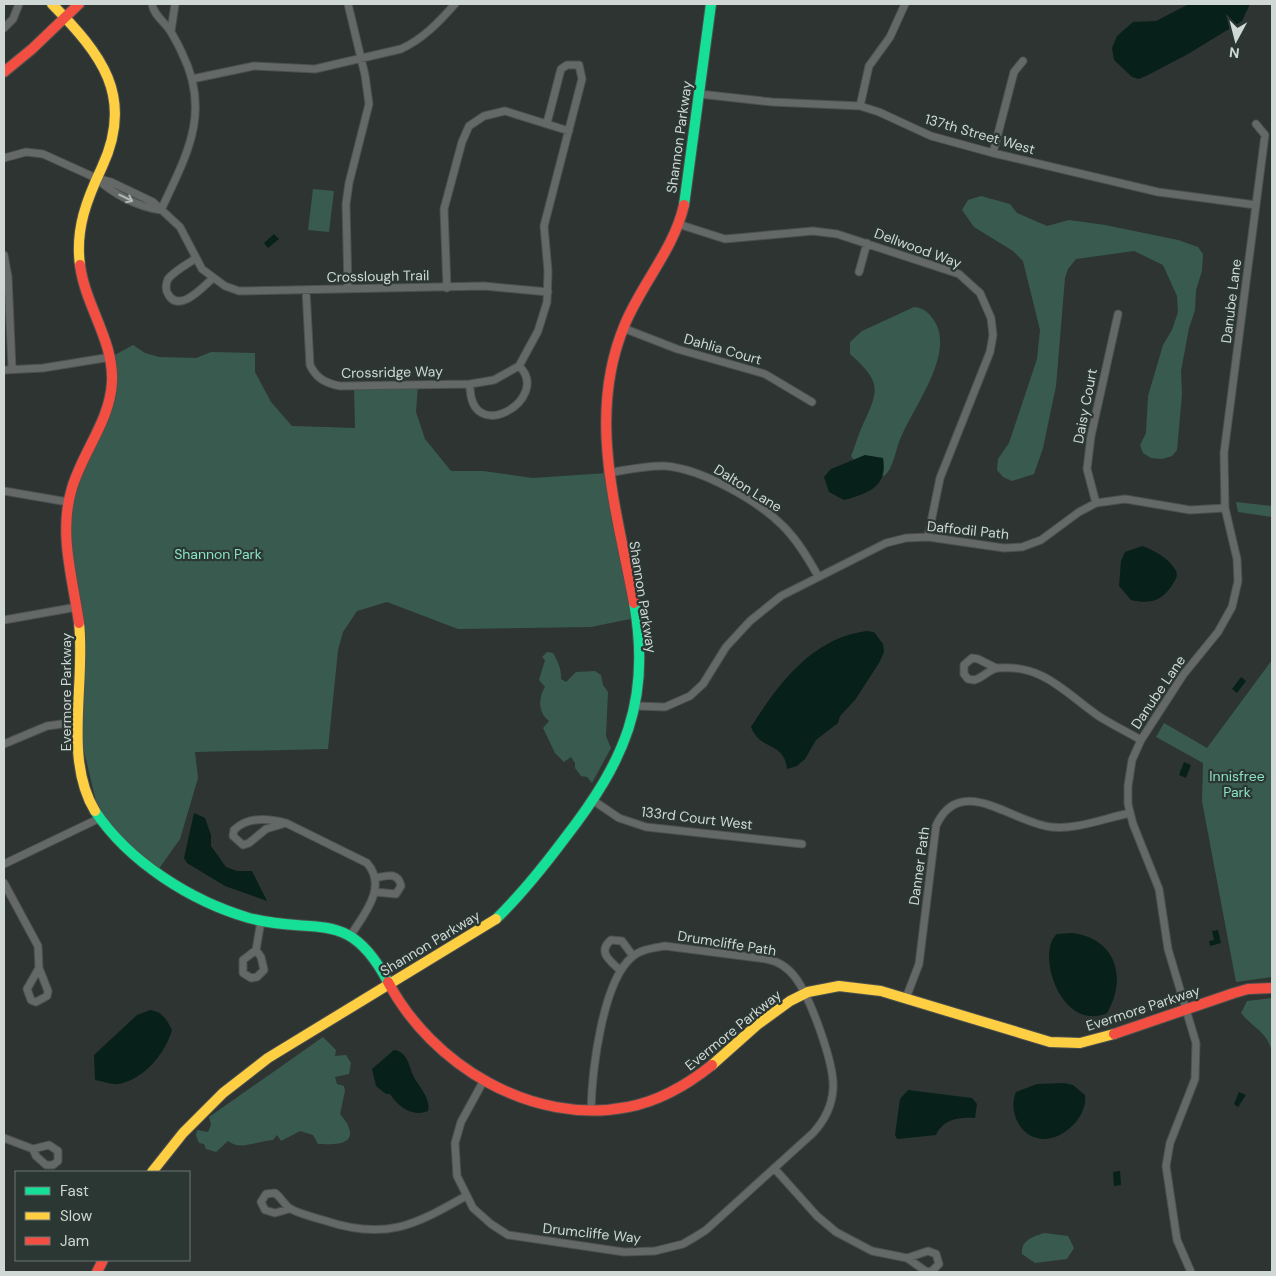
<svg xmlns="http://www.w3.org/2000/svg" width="1276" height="1276" font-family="'DM Sans',sans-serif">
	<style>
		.green { fill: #395b4f }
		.water { fill: #072019 }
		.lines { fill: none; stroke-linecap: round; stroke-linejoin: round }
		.street-casing { stroke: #4b514e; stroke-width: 9 }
		.fast-casing { stroke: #4b514e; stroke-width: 12 }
		.slow-casing { stroke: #4b514e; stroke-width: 12 }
		.jam-casing { stroke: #4b514e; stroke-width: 12 }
		.street { stroke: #646968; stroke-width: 7 }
		.fast { stroke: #16e098; stroke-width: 10 }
		.slow { stroke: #ffcf43; stroke-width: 10 }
		.jam { stroke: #f24e42; stroke-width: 10 }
		.oneway { stroke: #b0b7b4 }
		.labels { text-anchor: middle; stroke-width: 4.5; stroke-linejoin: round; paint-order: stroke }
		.street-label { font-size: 14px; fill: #d0d8d5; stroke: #2b3733 }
		.park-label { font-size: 14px; fill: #8be1c4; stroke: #2b3733 }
	</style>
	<rect width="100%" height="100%" fill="#2e3432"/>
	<path class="green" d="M313 189 334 191 329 232 308 230Z
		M981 196 1010 204 1017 213 1047 226 1069 220 1105 225 1178 240 1198 247 1203 254 1202 271 1196 290 1195 310 1189 328 1181 371 1182 394 1177 450 1172 456 1162 459 1151 458 1143 453 1140 445 1146 433 1148 396 1163 345 1172 330 1178 312 1177 296 1163 265 1134 251 1076 259 1068 269 1065 278 1056 386 1043 448 1034 474 1012 481 1003 477 997 470 998 459 1009 443 1037 359 1040 330 1023 261 1013 251 974 227 962 210 968 200Z
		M914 307C925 308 930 314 935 322 954 354 915 405 902 435 895 448 895 467 884 476L860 469 851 456C855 447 857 438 861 429 878 391 884 384 850 354V342L862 331Z
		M133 345 145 353 159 357 196 358 211 352 255 353V372L271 402 292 426 355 428 354 385 418 384 416 412 425 439 451 471H483L532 478 608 473 635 618 591 627 458 629 387 602 357 611 343 632 338 650 328 749 195 752 198 778 180 839 158 870 100 818 77 722 82 659 68 502 108 406 111 357Z
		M1236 502 1272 506V517L1238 512Z
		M547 652 553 653C558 661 562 671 561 679L566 682 576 672 595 671 601 675 603 685 608 692 606 736 611 748 592 783 587 777 581 776 575 768V763L571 757 564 762 555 753 543 728 549 721C538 713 538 698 545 687L539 680 545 660 542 657Z
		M1272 660V977L1236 982 1202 801 1203 763 1156 737 1164 723 1207 748Z
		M1272 998V1053C1269 1033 1252 1027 1241 1013L1247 1001Z
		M323 1037 336 1050 335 1056 346 1055 351 1063 349 1074 335 1077 337 1084 344 1086 345 1091 340 1114C343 1118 348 1123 349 1128 356 1147 328 1144 318 1144L313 1135 300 1131 281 1141 277 1135 273 1140C256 1141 241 1151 228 1141L216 1152 206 1149 204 1144 199 1143 196 1136 197 1130 208 1132 211 1125 209 1117Z
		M1044 1233 1068 1236 1074 1248 1067 1259 1035 1263 1022 1254C1021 1240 1032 1237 1044 1233Z"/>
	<path class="water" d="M1189 4H1250L1242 21 1188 54 1148 75 1139 79 1132 77 1114 60 1112 48 1117 36 1133 22 1156 21Z
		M274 234 279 239 268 248 264 243Z
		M865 455 883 458C888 486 869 493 844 500L829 492 824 477 831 469Z
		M1142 546C1154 550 1170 559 1176 571 1178 575 1176 579 1174 582 1164 600 1151 605 1131 600L1119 586 1121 561 1125 552Z
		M867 631 874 632 883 644 884 652 879 663 855 700 840 716 838 723 816 740 805 759 797 766 787 769C784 741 761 752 751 727 779 683 812 638 867 631Z
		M1241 677 1246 681 1237 693 1232 689Z
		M1184 762 1191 765 1186 778 1179 775Z
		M194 813 205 818 211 835V846L226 867 237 871H252L267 901 225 886 187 863 184 858Z
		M1218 930 1221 943 1210 946 1209 941 1214 940 1212 931Z
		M1072 933C1115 938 1128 977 1107 1013 1061 1033 1035 952 1057 934Z
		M150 1010C163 1012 166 1019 172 1030 165 1054 144 1079 119 1084 112 1085 102 1081 95 1080L94 1055 137 1015Z
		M394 1050C409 1052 409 1069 415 1079 421 1089 431 1100 428 1111 413 1117 399 1108 390 1094H386L376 1086 372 1069Z
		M1064 1083 1073 1085 1085 1095C1088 1118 1060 1144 1037 1138 1019 1134 1008 1110 1016 1092L1037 1084Z
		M908 1090 972 1098 977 1104 975 1118C959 1117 943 1119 936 1135L897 1139 895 1135 900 1099Z
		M1239 1092 1246 1095 1238 1107 1234 1104Z
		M1120 1171 1121 1185 1114 1186 1113 1172Z"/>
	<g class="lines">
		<g class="street-casing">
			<path id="street" d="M152 4C154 16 165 22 171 32 175 39 179 46 182 53 212 113 186 156 161 210
				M348 4 365 75 369 104 349 183 346 204 348 288
				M4 28 13 19 19 4
				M171 31 175 4
				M192 79 254 66 315 69 401 49C423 39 439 22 455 4
				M699 94 772 102 860 106 879 112 931 136 993 153 1158 192 1256 205
				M860 106 869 66 890 37 905 4
				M993 153 1014 72 1023 61
				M4 158 26 152 43 154 96 178 111 182 153 202 180 227 202 269 225 286 239 291 484 286 548 292
				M96 178C113 194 138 207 161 210
				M678 224 725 239 813 231 837 234 959 274 980 293 991 318 993 335 990 352 940 478 928 537
				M4 255 8 277 12 369
				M196 258C188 264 174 271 168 279 166 283 165 290 168 294 179 314 203 287 212 279
				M859 272 867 243
				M447 288 444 209 462 142 469 126 484 116 505 111 569 131
				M306 290 310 365C316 378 325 383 340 386L470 384 494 380 519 366 538 331 547 302 548 271 544 226 582 79 579 65H567L561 69 547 123
				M623 328 677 349 765 374 812 402
				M4 370 43 368 111 357
				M470 384C469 449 553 398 519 366
				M608 473C627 470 646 465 665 466 702 469 757 500 783 526 798 541 808 558 818 576
				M4 491 68 502
				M1096 503 1087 469 1091 436 1118 314
				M4 620 77 607
				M996 668 978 659 972 658 964 665V674L968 679 974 680C983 678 989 669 998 668 1044 664 1066 694 1100 717 1113 725 1127 732 1141 740
				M636 706 665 707 690 696 703 684 726 647 750 621 781 596 886 543 906 538 928 537 1004 548 1022 547 1041 540 1079 512 1096 503 1125 499 1190 510 1225 508
				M4 744 47 726 77 722
				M594 801 619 818 646 827 802 844
				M286 823 266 829 249 843 243 845 233 836 234 830C248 816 268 818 286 823L367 863C388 887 364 914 351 935
				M4 864 100 818
				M375 878C386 876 398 871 401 886L396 894 375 892
				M4 883 38 946 39 968 27 989 31 1000 36 1002 47 996 48 991 39 968
				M256 950 261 957 264 970 257 977 251 978 243 973V960L256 950 261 921
				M620 970C610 961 597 952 611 940L622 941 633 956
				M906 998 919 964 936 826C960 772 1013 823 1051 827 1076 830 1105 818 1130 813
				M484 1080 461 1122 455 1143 457 1176 473 1208 491 1224 508 1235 624 1252 655 1251 683 1244 695 1237 706 1230 813 1133C824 1121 832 1106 833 1089 835 1064 810 997 795 977 788 968 778 961 766 959L665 946C654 948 641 949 632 957 602 982 592 1072 591 1110
				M4 1138 33 1149 49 1145 58 1151V1161L53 1165H46L36 1156 33 1149
				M774 1168 817 1216 836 1232 872 1251 907 1258 927 1272 932 1271 939 1264 936 1254 928 1251 907 1258
				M289 1209 275 1213 265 1210 261 1202 266 1194 275 1193C281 1197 284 1205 291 1209 300 1214 313 1217 323 1220 385 1241 413 1226 466 1196
				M1191 1272 1177 1240 1166 1166 1170 1143 1195 1079 1196 1043 1168 949 1159 889 1133 824 1128 804V786L1132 760 1141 740 1183 675 1218 632 1232 607 1238 581 1237 559 1225 508 1224 453 1265 135 1256 124"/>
		</g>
		<g class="fast-casing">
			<path id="fast" d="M684 205 711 4
				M95 811C129 862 191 901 249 918 316 936 348 906 388 982
				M496 919C522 894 544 866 565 838 624 762 652 701 634 603"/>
		</g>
		<g class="slow-casing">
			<path id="slow" d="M52 4C101 54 135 96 102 167 87 199 75 229 80 265
				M79 623C86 682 63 759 95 811
				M712 1065 757 1025 790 1001 808 992 839 986 881 991 1050 1042 1080 1043 1114 1034
				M152 1172 183 1133 223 1093 268 1058 496 919"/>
		</g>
		<g class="jam-casing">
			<path id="jam" d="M4 72 32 49 79 4
				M634 603C617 510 586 416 625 324 642 283 674 249 684 205
				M79 623C73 579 58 533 72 488 83 451 110 421 112 382 114 341 85 305 80 265
				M388 982C432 1065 532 1126 628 1107 660 1101 687 1085 712 1065
				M1114 1034 1234 993 1248 989 1272 988
				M97 1272 103 1260"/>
		</g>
		<use href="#street" class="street"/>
		<use href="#fast" class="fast"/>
		<use href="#slow" class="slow"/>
		<use href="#jam" class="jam"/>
	</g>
	<defs><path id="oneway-shaft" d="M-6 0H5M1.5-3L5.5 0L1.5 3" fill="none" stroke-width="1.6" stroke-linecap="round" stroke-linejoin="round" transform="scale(1.25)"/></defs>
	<use class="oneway" href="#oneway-shaft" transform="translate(126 198) rotate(26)"/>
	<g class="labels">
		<g class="street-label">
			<text transform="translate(980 134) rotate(16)" y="5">137th Street West</text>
			<text transform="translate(679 137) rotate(-82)" y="5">Shannon Parkway</text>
			<text transform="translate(918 248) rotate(20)" y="5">Dellwood Way</text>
			<text transform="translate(378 276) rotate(-1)" y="5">Crosslough Trail</text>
			<text transform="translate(1231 301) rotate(-83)" y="5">Danube Lane</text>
			<text transform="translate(723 349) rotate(16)" y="5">Dahlia Court</text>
			<text transform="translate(392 372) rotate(-1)" y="5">Crossridge Way</text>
			<text transform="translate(1085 406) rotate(-79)" y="5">Daisy Court</text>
			<text transform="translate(748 488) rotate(32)" y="5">Dalton Lane</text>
			<text transform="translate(968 530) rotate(6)" y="5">Daffodil Path</text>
			<text transform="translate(643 597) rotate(81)" y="5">Shannon Parkway</text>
			<text transform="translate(66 692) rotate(-90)" y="5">Evermore Parkway</text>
			<text transform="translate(1158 692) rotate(-56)" y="5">Danube Lane</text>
			<text transform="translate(697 818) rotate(7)" y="5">133rd Court West</text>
			<text transform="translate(919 866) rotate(-82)" y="5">Danner Path</text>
			<text transform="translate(430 943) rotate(-31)" y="5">Shannon Parkway</text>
			<text transform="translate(727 943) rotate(9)" y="5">Drumcliffe Path</text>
			<text transform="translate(1143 1008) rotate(-18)" y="5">Evermore Parkway</text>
			<text transform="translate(733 1030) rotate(-39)" y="5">Evermore Parkway</text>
			<text transform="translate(592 1233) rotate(6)" y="5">Drumcliffe Way</text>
		</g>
		<g class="park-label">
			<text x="218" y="559">Shannon Park</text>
			<text x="1237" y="781">Innisfree<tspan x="1237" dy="16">Park</tspan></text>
		</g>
	</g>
	<rect width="1276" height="1276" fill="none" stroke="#d0d8d5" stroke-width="10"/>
	<rect x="15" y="1171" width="175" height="90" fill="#2b3733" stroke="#6d7774"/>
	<rect x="25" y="1187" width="25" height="8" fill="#16e098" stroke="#6d7774"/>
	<text x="60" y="1196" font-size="15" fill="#d0d8d5">Fast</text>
	<rect x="25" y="1212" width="25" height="8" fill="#ffcf43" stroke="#6d7774"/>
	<text x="60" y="1221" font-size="15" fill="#d0d8d5">Slow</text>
	<rect x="25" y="1237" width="25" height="8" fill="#f24e42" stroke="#6d7774"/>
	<text x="60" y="1246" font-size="15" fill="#d0d8d5">Jam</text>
	<g transform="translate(1236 40) rotate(187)" stroke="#2b3733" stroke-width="4" paint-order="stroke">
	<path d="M0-4L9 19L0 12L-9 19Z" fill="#d0d8d5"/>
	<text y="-8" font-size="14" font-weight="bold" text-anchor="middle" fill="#d0d8d5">N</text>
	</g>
</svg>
